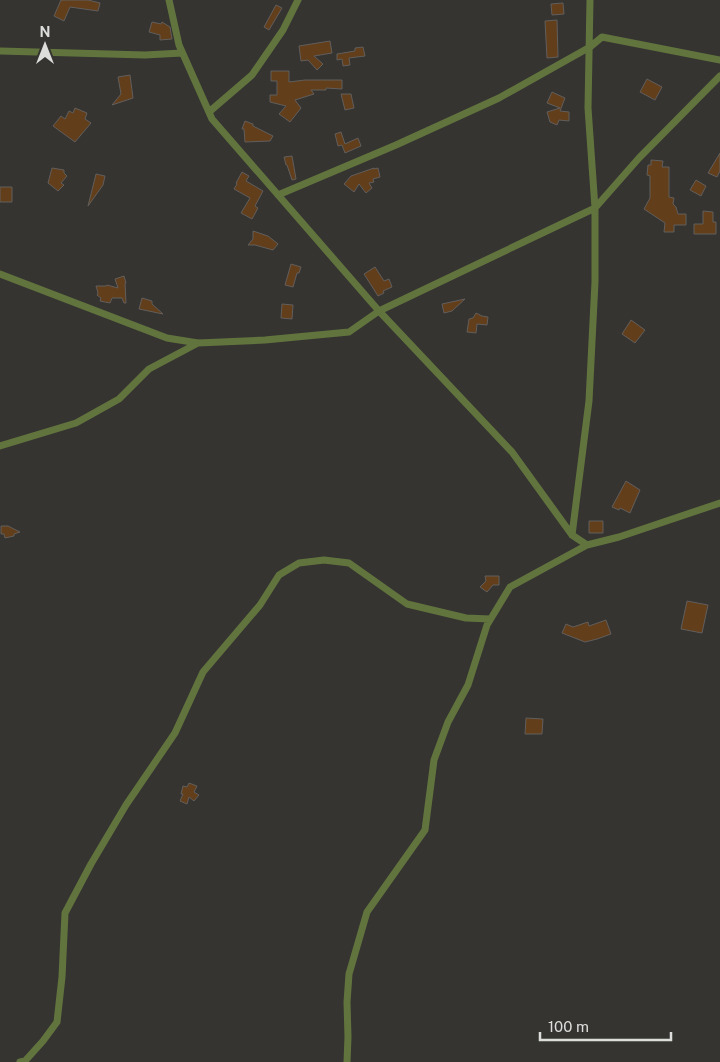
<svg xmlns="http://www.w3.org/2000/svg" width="720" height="1062" font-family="'Public Sans',sans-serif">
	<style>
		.building { fill: #633e1b; stroke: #615e5c }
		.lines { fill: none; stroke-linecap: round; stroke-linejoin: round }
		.street { stroke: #62743e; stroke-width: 7 }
	</style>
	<rect width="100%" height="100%" fill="#353431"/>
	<path class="building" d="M61 0H88L100 3 98 11 70 7 64 21 54 16Z
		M563 3 564 14 552 15 551 4Z
		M276 5 282 8 269 30 264 27Z
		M557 20 558 57 547 58 545 21Z
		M152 22 161 24 162 22 170 27 172 39 160 40V35L149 32Z
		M330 41 332 53 314 56 323 64 317 70 308 60 301 61 299 46Z
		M363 47 365 56 349 58 350 65 343 66 342 59 337 60V54L355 51V48Z
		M271 71H289V82L305 80H342V89L326 88V90H311L314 94 295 100 301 108 290 122 279 114 286 106 270 102V95H277V81H271Z
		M130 75 133 98 112 105 121 94 118 77Z
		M647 79 662 87 655 100 640 92Z
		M552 92 565 98 560 111 569 112V121L559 120 557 125 550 122 547 112 560 108 547 103Z
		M341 94H351L354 108 345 110Z
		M75 108 87 113 85 119 91 123 75 142 53 126 61 116 65 119 69 111 73 113Z
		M245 121 253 124V126L273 136 270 141 245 142 244 129H242Z
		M341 132 345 144 358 138 361 146 345 153 342 145 338 146 335 134Z
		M720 153V171L717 177 708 173Z
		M292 156 296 179 292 180 287 165H286L284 157Z
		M651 160 663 161 662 167H669V197L674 198 673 204 676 207 678 214H686V225H674V232H664L665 223 644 209 650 198V176L647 175 648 165H651Z
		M52 168 64 170V173L67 176 61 183 64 185 58 191 48 183Z
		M374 168V169L378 168 380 177 373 179 374 182 369 183 372 188 366 193 359 184 354 192 344 184 351 176Z
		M242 172 249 176 246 181 263 191 255 206 258 208 252 219 241 213 250 198 234 189 237 184 236 183Z
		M96 174 105 176 103 185 88 206Z
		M696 180 706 186 701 196 690 190Z
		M0 187H12V202H0Z
		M703 211 713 212V222H716V234H694V224H703Z
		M253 231 268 236 278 244 273 250 255 245H248L253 239Z
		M291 264 301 267 299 273H297L293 287 285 285Z
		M375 267 384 281 389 279 392 287 383 291 384 293 378 296 364 274Z
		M124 276 126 283H125L126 303H124L122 298H112L110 303 100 301 101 298 97 295 98 293 96 286H106L107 285 118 288 115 279Z
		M142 298 152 301V304L163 314 139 309Z
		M465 299 452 311 444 313 442 304Z
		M282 304 293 305 292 319 281 318Z
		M476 313 482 316 488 317 487 325 477 324 476 333 467 332 469 319 473 318Z
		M631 320 645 330 635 343 622 334Z
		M626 481 640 490 630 513 620 508 619 510 612 507Z
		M589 521H603V533H589Z
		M1 526H8L20 532 14 534V536L5 538 4 534H1Z
		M485 576H499V585H493L487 592 480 587 486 581Z
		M687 601 708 605 702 633 681 629Z
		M606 620 611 634 597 639 585 642 562 633 566 624 573 627 588 622 589 626Z
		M526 718 543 719 542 734H525Z
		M189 783 197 786 194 792 199 795 194 801 189 797 187 804 180 801 183 794H181L183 786 187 787Z"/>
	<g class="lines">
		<path class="street" d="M169 0 179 45 212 119 379 311 512 452 572 535 587 545 619 537 720 503
			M0 51 145 55 182 53
			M209 112 252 75 283 30 298 0
			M278 195 396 145 499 98 590 47 602 37 720 60
			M0 274 167 338 198 343 265 340 349 332 379 311 595 208 639 158 720 76
			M0 446 76 423 119 399 149 369 198 343
			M572 535 589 401 595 282V208L588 108 590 0
			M20 1062 25 1061 43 1041 57 1022 62 977 65 913 91 864 126 805 175 733 203 672 260 605 279 575 299 563 324 560 349 563 407 604 466 618 490 619
			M347 1062 348 1037 347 1002 349 974 367 912 425 830 434 760 448 722 468 685 487 625 510 587 587 545"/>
	</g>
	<g transform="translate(45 45)" stroke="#353431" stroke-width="4" paint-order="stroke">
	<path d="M0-4L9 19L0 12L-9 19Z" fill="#dddddb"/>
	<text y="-8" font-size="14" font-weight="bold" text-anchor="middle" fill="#dddddb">N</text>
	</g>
	<path d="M540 1032v8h131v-8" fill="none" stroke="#dddddb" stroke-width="2.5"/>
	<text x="548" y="1032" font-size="15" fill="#dddddb" stroke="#353431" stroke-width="4" paint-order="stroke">100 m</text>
</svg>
